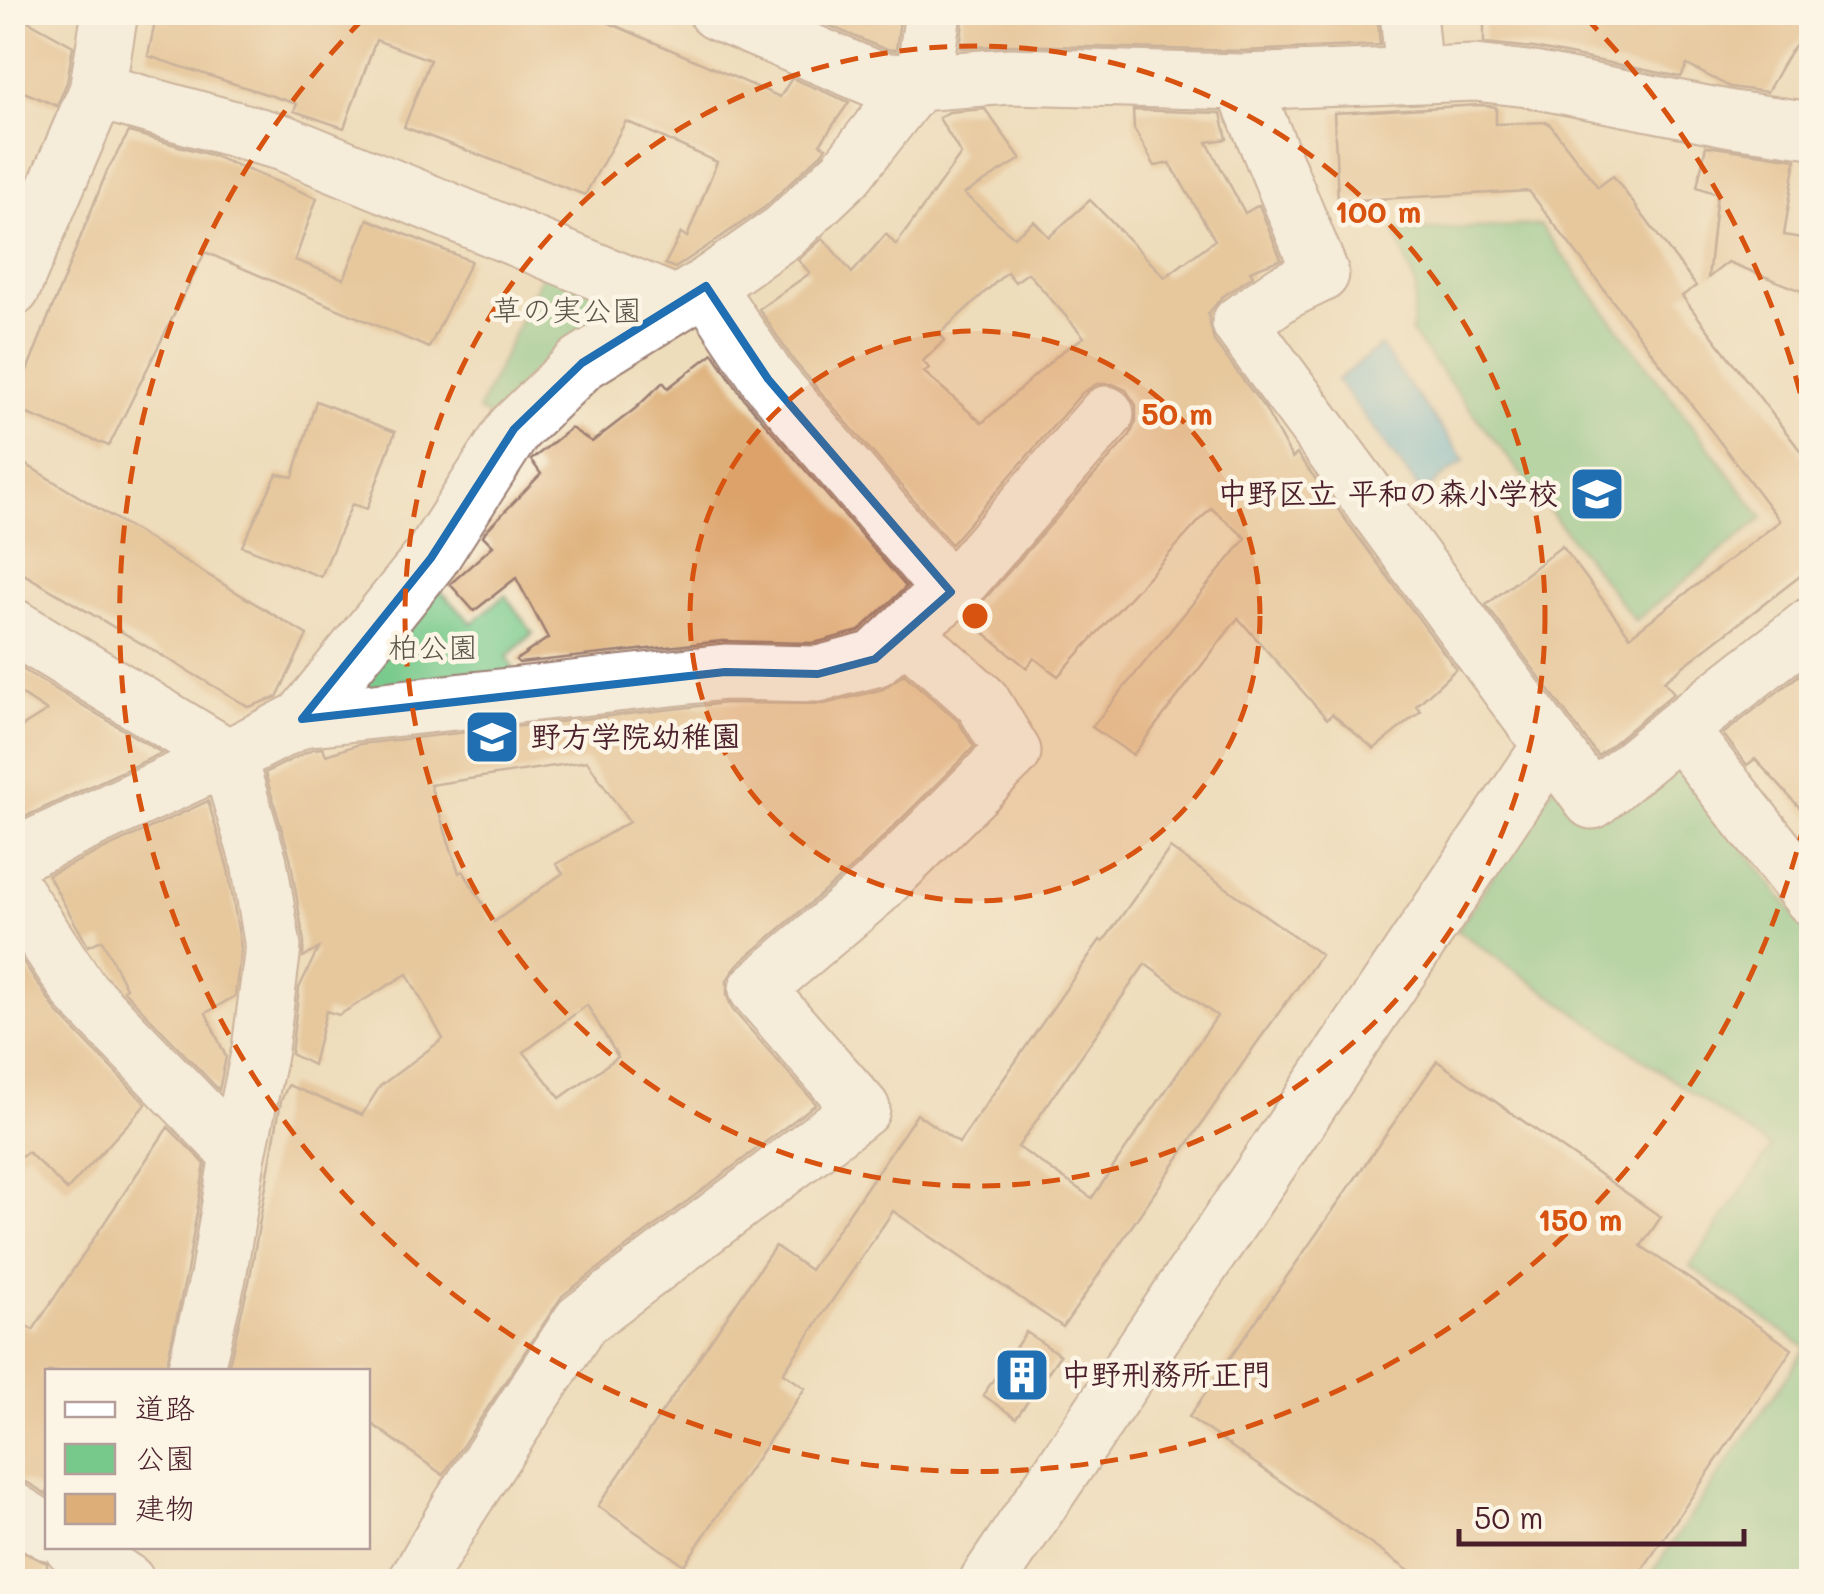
<svg xmlns="http://www.w3.org/2000/svg" width="1824" height="1594" font-family="Mali,'Klee One',sans-serif">
	<style>
		.green { fill: #77c98b; stroke: #60745b; stroke-width: 2.5 }
		.water { fill: #5bb8d9; stroke: #526c82; stroke-width: 2.5 }
		.building { fill: #ddae77; fill-rule: evenodd }
		.lines { fill: none; stroke-linecap: round; stroke-linejoin: round }
		.minor-casing { stroke: #9c7e73; stroke-width: 59 }
		.minor { stroke: #fff; stroke-width: 55 }
		.marked { fill: none; stroke: #1f6fb2; stroke-width: 8; stroke-linejoin: round }
		.ring { fill: none; stroke: #d8530f; stroke-width: 5; stroke-dasharray: 18 12 }
		.labels { text-anchor: middle; stroke-width: 9; stroke-linejoin: round; paint-order: stroke }
		.park-label { font-size: 30px; fill: #585248; stroke: #fcf5e5 }
		.poi-label { font-size: 30px; font-weight: bold; fill: #4a1f2b; stroke: #fcf5e5; text-anchor: start }
		.centre { fill: #d8530f; stroke: #fcf5e5; stroke-width: 5 }
		.ring-label { font-size: 30px; text-anchor: middle; font-weight: bold; fill: #d8530f; stroke: #fcf5e5; stroke-width: 9; stroke-linejoin: round; paint-order: stroke }
	</style>
	<rect width="100%" height="100%" fill="#fcf5e5"/>
	<filter id="ink" filterUnits="userSpaceOnUse"><feTurbulence type="fractalNoise" baseFrequency=".01" numOctaves="2"/><feDisplacementMap in="SourceGraphic" scale="20" xChannelSelector="R" yChannelSelector="G"/><feConvolveMatrix kernelMatrix="1 2 1 2 8 2 1 2 1" color-interpolation-filters="sRGB"/></filter>
	<filter id="wash" filterUnits="userSpaceOnUse"><feTurbulence type="fractalNoise" baseFrequency=".0048" numOctaves="4" result="noise"/><feDisplacementMap in="SourceGraphic" scale="40" xChannelSelector="R" yChannelSelector="G"/><feGaussianBlur stdDeviation="2.25" result="paint"/><feColorMatrix in="noise" values="0 0 0 0 0 0 0 0 0 0 0 0 0 0 0 0 0 1.4 0 .05"/><feComposite in="paint" operator="in"/></filter>
	<g filter="url(#wash)">
		<rect width="100%" height="100%" fill="#edb"/>
		<path class="green" d="M1540 225 1763 518 1635 621 1411 333 1416 287 1395 231Z
			M547 263 613 289 614 328 500 421 478 411Z
			M431 581 472 623 505 595 533 633 507 657 522 684 341 707Z
			M1671 751 1811 936V1581H1646L1806 1348 1690 1266 1771 1148 1457 930 1557 780Z"/>
		<path class="water" d="M1380 346 1465 460 1422 493 1337 380Z"/>
		<g id="blocks">
			<path class="building" d="M12 12 73 46 67 82 57 106 12 87Z
				M157 12H584L780 97 792 78 849 102 820 144 826 147 823 152 765 207 675 268 665 264 681 233 687 237 717 162 626 121 585 195 404 127 430 60 376 40 344 128 294 111 297 104 148 56Z
				M829 12H901L896 50 884 49 823 23Z
				M964 12H1377L1380 45 1242 51 1011 45 960 48Z
				M1484 12H1812V24L1790 52 1767 92 1730 87 1687 65 1681 77 1534 48 1484 43Z
				M1481 105 1496 107V124L1548 122 1598 187 1613 176 1696 286 1682 296 1812 466V567L1664 681 1674 693 1598 756 1486 605 1562 546 1630 636 1780 521 1529 191 1338 201 1334 113Z
				M985 109 1021 159 964 194 1014 237 1034 221 1049 237 1090 200 1165 277 1215 240 1170 163 1155 166 1134 129 1133 110 1221 113 1227 139 1207 142 1245 213 1259 205 1281 259 1250 271 1253 276 1222 297 1208 314 1214 341 1265 409 1292 458 1297 454 1456 669 1416 706 1421 711 1374 749 1332 714 1327 719 1238 618 1133 755 1092 727 1246 538 1211 508 1058 676 1034 658 1027 668 967 619 1130 435 1136 421V405L1126 390 1113 384H1097L1082 393 951 544 793 360 759 309 810 273 798 260 823 238 852 273 886 234 896 245 961 154 939 118 949 112ZM1007 272 1015 282 1028 273 1084 337 1060 353 982 423 924 372 929 368 923 361 945 340 939 334Z
				M129 132 211 155 317 198 295 260 344 279 368 219 471 261 429 348 205 252 109 446 12 408 107 171Z
				M1706 146 1796 159 1784 235 1812 240V295L1728 262 1708 278 1717 194 1697 187Z
				M713 353 744 399 906 587 859 631 814 643 722 641 519 663 516 660 548 638 516 578 474 611 450 584 493 546 483 536 485 532 541 474 531 460 571 428 592 442 636 408 663 382 668 388Z
				M316 401 395 432 367 509 352 504 321 577 242 546 277 474 293 477Z
				M12 456 307 635 277 697 249 707 12 567Z
				M12 663 162 753 20 819 12 804V733L47 711 12 688Z
				M1812 665V821L1755 759 1747 765 1723 734Z
				M904 674 958 721 974 747 853 867 737 965 727 980V996L733 1010 816 1104 562 1296 443 1475 368 1421V1372H227L249 1282 281 1101 288 1085 362 1115 380 1086 443 1039 407 974 339 1015 326 1011 313 1065 291 1054 299 988 318 949 303 957 304 942 290 857 265 773 313 749 323 748 326 755 360 744 726 703 825 704 883 689ZM587 761 629 822 556 864 563 873 494 922 463 871 459 873 430 785ZM587 1005 618 1057 560 1098 524 1052Z
				M208 801 228 869 241 948 235 996 206 1013 226 1057 219 1090 123 990 126 988 102 940 88 946 48 875Z
				M1170 848 1321 955 1256 1044 1063 1327 893 1211 783 1373 805 1388 684 1565 598 1506 775 1246 810 1270 917 1114 959 1143 1100 940 1103 942ZM1145 964 1217 1016 1092 1198 1018 1147Z
				M12 945 57 1012 146 1104 67 1190 28 1152 12 1163Z
				M1437 1061 1661 1217 1641 1246 1792 1349 1634 1582H1425L1189 1417Z
				M168 1127 205 1164 187 1271 165 1372H48V1495L28 1483 12 1479V1317L33 1330Z
				M1026 1332 1060 1355 1016 1418 983 1395Z
				M12 1547 47 1563 48 1582H12Z"/>
		</g>
	</g>
	<g filter="url(#ink)">
		<use href="#blocks" fill-opacity="0" stroke="#9c7e73" stroke-width="2.5"/>
		<g class="lines">
			<g class="minor-casing">
				<path id="minor" d="M716 12 877 80 916 83 1010 76 1242 82 1475 73 1528 79 1732 119 1812 130
					M1408 12 1414 75
					M1242 82 1321 274 1284 292 1240 323 1592 801 1679 729 1812 898
					M97 91 284 143 676 304
					M706 286 768 379 951 592
					M12 289 97 91 110 12
					M12 626 228 757 259 862 273 947 260 1049 238 1154 218 1277 195 1372
					M302 719 431 558 514 429 582 363 706 286 785 231 846 173 916 83 926 61 933 12
					M1679 729 1812 625
					M12 857 228 757 302 719 725 672 818 674 875 659 921 615 951 592 1106 414
					M12 888 80 991 238 1154
					M12 1510 48 1532
					M72 1546 127 1582
					M416 1582 459 1508 581 1321 862 1109 757 989 874 890 1013 752 982 701 904 632
					M987 1582 1551 745"/>
			</g>
			<use href="#minor" class="minor"/>
		</g>
	</g>
	<path d="M0 0H1824V1594H0ZM706 286 768 379 951 592 875 659 818 674 725 672 302 719 431 558 514 429 582 363Z" fill="#edb" fill-opacity=".55" fill-rule="evenodd"/>
	<path class="marked" d="M706 286 768 379 951 592 875 659 818 674 725 672 302 719 431 558 514 429 582 363Z"/>
	<circle cx="975" cy="616" r="285" fill="#d8530f" fill-opacity=".12"/>
	<g class="ring">
		<circle cx="975" cy="616" r="285"/>
		<circle cx="975" cy="616" r="570"/>
		<path d="M1811 794A855 855 0 1 1 365 17M1585 17A855 855 0 0 1 1811 438"/>
	</g>
	<defs>
		<g id="school-square" transform="scale(2.875)"><rect x="-9" y="-9" width="18" height="18" rx="4" fill="#1f6fb2" stroke="#fcf5e5"/><path d="M0-5L7-2L0 1L-7-2ZM-4 1L0 2.5L4 1V4Q0 6-4 4Z" fill="#fff"/></g>
		<g id="building-square" transform="scale(2.875)"><rect x="-9" y="-9" width="18" height="18" rx="4" fill="#1f6fb2" stroke="#fcf5e5"/><path d="M-4-6H4V6H1V3H-1V6H-4ZM-2.5-4.3h1.7v1.8h-1.7ZM.8-4.3h1.7v1.8H.8ZM-2.5-1h1.7V.8h-1.7ZM.8-1h1.7V.8H.8Z" fill="#fff"/></g>
	</defs>
	<g fill-rule="evenodd">
		<use href="#school-square" x="1597" y="494"/>
		<use href="#school-square" x="492" y="737"/>
		<use href="#building-square" x="1022" y="1375"/>
	</g>
	<g class="labels">
		<g class="park-label">
			<text x="567" y="321">草の実公園</text>
			<text x="433" y="658">柏公園</text>
		</g>
		<g class="poi-label">
			<text x="1558" y="504" text-anchor="end">中野区立 平和の森小学校</text>
			<text x="531" y="747">野方学院幼稚園</text>
			<text x="1061" y="1385">中野刑務所正門</text>
		</g>
	</g>
	<circle cx="975" cy="616" r="15" class="centre"/>
	<g class="ring-label">
		<text x="1378" y="223">100 m</text>
		<text x="1177" y="425">50 m</text>
		<text x="1580" y="1231">150 m</text>
	</g>
	<rect width="1824" height="1594" fill="none" stroke="#fcf5e5" stroke-width="50"/>
	<rect x="45" y="1369" width="325" height="180" fill="#fcf5e5" stroke="#b59f9b" stroke-width="2.5"/>
	<rect x="65" y="1402" width="50" height="15" fill="#ffffff" stroke="#b59f9b" stroke-width="2.5"/>
	<text x="135" y="1419" font-size="30" fill="#4a1f2b">道路</text>
	<rect x="65" y="1444" width="50" height="30" fill="#77c98b" stroke="#b59f9b" stroke-width="2.5"/>
	<text x="135" y="1469" font-size="30" fill="#4a1f2b">公園</text>
	<rect x="65" y="1494" width="50" height="30" fill="#ddae77" stroke="#b59f9b" stroke-width="2.5"/>
	<text x="135" y="1519" font-size="30" fill="#4a1f2b">建物</text>
	<path d="M1459 1529v15h285v-15" fill="none" stroke="#4a1f2b" stroke-width="5"/>
	<text x="1474" y="1529" font-size="30" fill="#4a1f2b" stroke="#fcf5e5" stroke-width="8" paint-order="stroke">50 m</text>
</svg>
